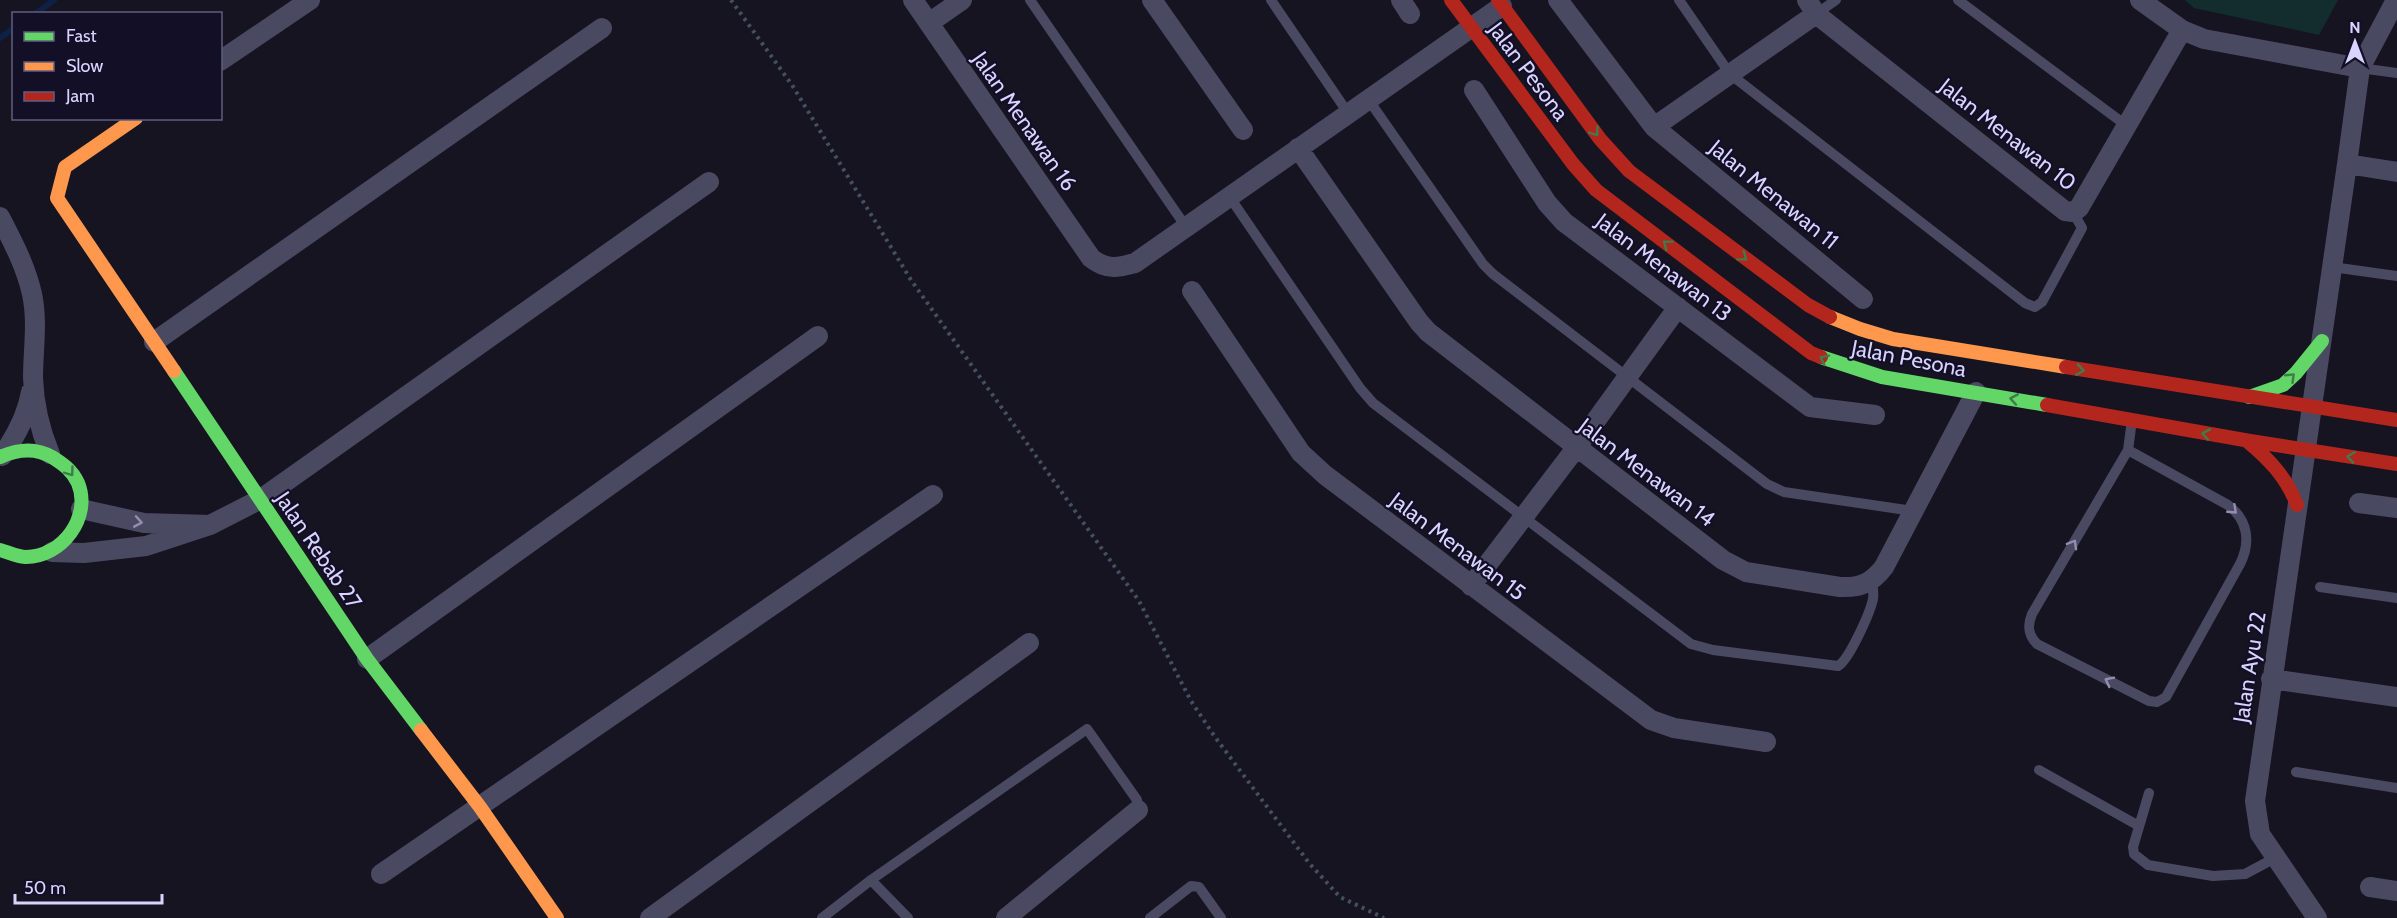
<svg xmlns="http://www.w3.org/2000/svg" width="2397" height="918" font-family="Cabin,sans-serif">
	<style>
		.green { fill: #132c2d }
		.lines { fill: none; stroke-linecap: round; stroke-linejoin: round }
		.stream { stroke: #0d2144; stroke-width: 6 }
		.path { stroke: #44505f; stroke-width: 4; stroke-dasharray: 3 4.5; stroke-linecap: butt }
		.lane { stroke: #4a4962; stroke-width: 10 }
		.street { stroke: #4a4962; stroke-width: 20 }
		.fast { stroke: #63d668; stroke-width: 14 }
		.slow { stroke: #ff974d; stroke-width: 14 }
		.jam { stroke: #b3261e; stroke-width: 14 }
		.oneway { stroke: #3f7c4a }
		.oneway2 { stroke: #928eb0 }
		.labels { text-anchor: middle; stroke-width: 4.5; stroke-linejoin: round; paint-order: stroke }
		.street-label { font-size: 22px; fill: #d9d4ff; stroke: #130f26 }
	</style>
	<rect width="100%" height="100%" fill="#161421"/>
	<path class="green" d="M2185 0H2338L2319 35 2194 8Z"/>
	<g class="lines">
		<path class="stream" d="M35 14 54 0
			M0 38 14 28"/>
		<path class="path" d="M731 0 792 85 911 280 1139 601 1191 701 1215 737 1309 863 1340 897 1384 918"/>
		<path class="lane" d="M1030 0 1186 227
			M1271 0 1348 113
			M1679 0 1730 74 2025 303 2035 307 2042 302 2082 228 2073 212
			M1958 0 2127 126
			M1816 14 1836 0
			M2360 68 2397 73
			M1368 99 1483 264 1493 274 1767 484 1784 492 1913 511
			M1229 196 1360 388 1373 403 1691 644 1713 650 1838 666C1849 660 1870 613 1873 599 1874 593 1873 587 1872 581
			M2332 267 2397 276
			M2128 450 2228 505C2248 520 2251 542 2240 564L2166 697 2157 702 2149 701 2037 644C2028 635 2027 626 2032 614L2128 450 2132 420
			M2320 587 2397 598
			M2039 770 2139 826
			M2296 772 2397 788
			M2149 793 2133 847 2134 854 2148 865 2213 876 2245 874 2275 858
			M871 880 908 918
			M822 918 871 880 1087 729 1137 800 1138 810
			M1150 918 1191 886 1199 887 1221 918"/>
		<path class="street" d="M913 0 1091 258C1106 270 1117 268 1135 263L1502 6
			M1152 0 1243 130
			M1401 0 1410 14
			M1558 0 1654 127 1863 299
			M1807 0 1816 14 2065 211 2073 212 2079 208 2182 30
			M2140 0 2182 30 2204 39 2360 68
			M2396 0 2360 68 2347 164 2397 172
			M929 23 962 0
			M220 61 310 0
			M1474 90 1547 203 1564 222 1810 407 1875 415
			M1654 127 1816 14
			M1298 148 1419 322 1428 332 1723 560 1746 572 1840 587C1860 588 1872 583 1884 567L1976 392
			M0 217C13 242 26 267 32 294 38 322 33 350 33 378 34 405 40 430 50 454
			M1192 291 1301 453 1325 475 1651 720 1674 728 1766 742
			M154 342 602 28
			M2 456C16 436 27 416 31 392
			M2359 503 2397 508
			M210 525 261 499 709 182
			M52 552 84 553 146 546 210 525 144 523 81 509
			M1471 586 1576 448 1678 307
			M367 659 818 336
			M2271 679 2397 697
			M381 874 933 495
			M2370 887 2397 891
			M650 918 1029 643
			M1006 918 1138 810
			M2317 918 2260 834 2255 801 2347 164"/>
		<path class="fast" d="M1821 357 1882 377 2047 405
			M174 371 367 659 421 730
			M2249 397 2283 385 2296 373 2322 341
			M0 457C18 449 35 447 52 457 63 464 72 470 78 483 92 517 62 557 26 557 18 557 8 552 0 550"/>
		<path class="slow" d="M136 118 65 167 57 198 174 371
			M1830 317 1860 329 1893 339 2066 367
			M421 730 480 807 557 918"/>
		<path class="jam" d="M1451 0 1573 164 1596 190 1811 353 1821 357
			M1498 0 1600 139 1629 171 1808 305 1830 317
			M2066 367 2397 420
			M2047 405 2250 441 2397 464
			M2247 441C2269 459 2287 478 2297 505"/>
	</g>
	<defs><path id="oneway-chevron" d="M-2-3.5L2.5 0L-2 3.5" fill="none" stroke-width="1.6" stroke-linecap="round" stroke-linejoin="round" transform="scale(1.5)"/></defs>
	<g class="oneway">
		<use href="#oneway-chevron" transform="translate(1595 132) rotate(54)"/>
		<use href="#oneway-chevron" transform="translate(1667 244) rotate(-143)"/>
		<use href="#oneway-chevron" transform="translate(1743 257) rotate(37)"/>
		<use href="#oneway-chevron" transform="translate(1824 359) rotate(-154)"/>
		<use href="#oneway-chevron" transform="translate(2080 370) rotate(9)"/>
		<use href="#oneway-chevron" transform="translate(2291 377) rotate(-44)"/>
		<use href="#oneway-chevron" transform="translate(2014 399) rotate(-170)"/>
		<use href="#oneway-chevron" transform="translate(2206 434) rotate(-170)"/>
		<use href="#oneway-chevron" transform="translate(2351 457) rotate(-172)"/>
		<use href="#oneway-chevron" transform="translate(70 472) rotate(54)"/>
	</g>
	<g class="oneway2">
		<use href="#oneway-chevron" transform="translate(2233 510) rotate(43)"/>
		<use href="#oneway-chevron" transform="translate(138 522) rotate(10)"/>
		<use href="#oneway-chevron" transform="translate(2073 544) rotate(-60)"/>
		<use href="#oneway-chevron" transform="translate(2109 681) rotate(-153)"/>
	</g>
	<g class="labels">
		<g class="street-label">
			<text transform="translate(1529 71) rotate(53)" y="8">Jalan Pesona</text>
			<text transform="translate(1025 121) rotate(55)" y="8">Jalan Menawan 16</text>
			<text transform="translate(2008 134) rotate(38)" y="8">Jalan Menawan 10</text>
			<text transform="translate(1774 194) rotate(39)" y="8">Jalan Menawan 11</text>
			<text transform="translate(1664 267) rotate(37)" y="8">Jalan Menawan 13</text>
			<text transform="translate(1909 358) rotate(11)" y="8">Jalan Pesona</text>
			<text transform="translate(1647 472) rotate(37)" y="8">Jalan Menawan 14</text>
			<text transform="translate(1458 546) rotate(37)" y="8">Jalan Menawan 15</text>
			<text transform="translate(319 550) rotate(56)" y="8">Jalan Rebab 27</text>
			<text transform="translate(2249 667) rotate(-81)" y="8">Jalan Ayu 22</text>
		</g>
	</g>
	<rect x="12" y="12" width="210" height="108" fill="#130f26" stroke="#625e7d" stroke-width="1.5"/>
	<rect x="24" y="32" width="30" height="9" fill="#63d668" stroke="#625e7d" stroke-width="1.5"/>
	<text x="66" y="42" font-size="18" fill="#d9d4ff">Fast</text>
	<rect x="24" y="62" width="30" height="9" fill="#ff974d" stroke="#625e7d" stroke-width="1.5"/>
	<text x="66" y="72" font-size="18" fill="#d9d4ff">Slow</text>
	<rect x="24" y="92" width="30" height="9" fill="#b3261e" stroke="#625e7d" stroke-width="1.5"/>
	<text x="66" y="102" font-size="18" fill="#d9d4ff">Jam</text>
	<g transform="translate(2355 42)" stroke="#130f26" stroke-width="4.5" paint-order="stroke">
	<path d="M0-4.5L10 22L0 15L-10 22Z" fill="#d9d4ff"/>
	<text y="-9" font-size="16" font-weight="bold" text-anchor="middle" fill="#d9d4ff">N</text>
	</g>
	<path d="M15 894v9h147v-9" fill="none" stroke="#d9d4ff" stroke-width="3"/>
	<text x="24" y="894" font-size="18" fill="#d9d4ff" stroke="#130f26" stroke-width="4.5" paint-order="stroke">50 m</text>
</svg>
